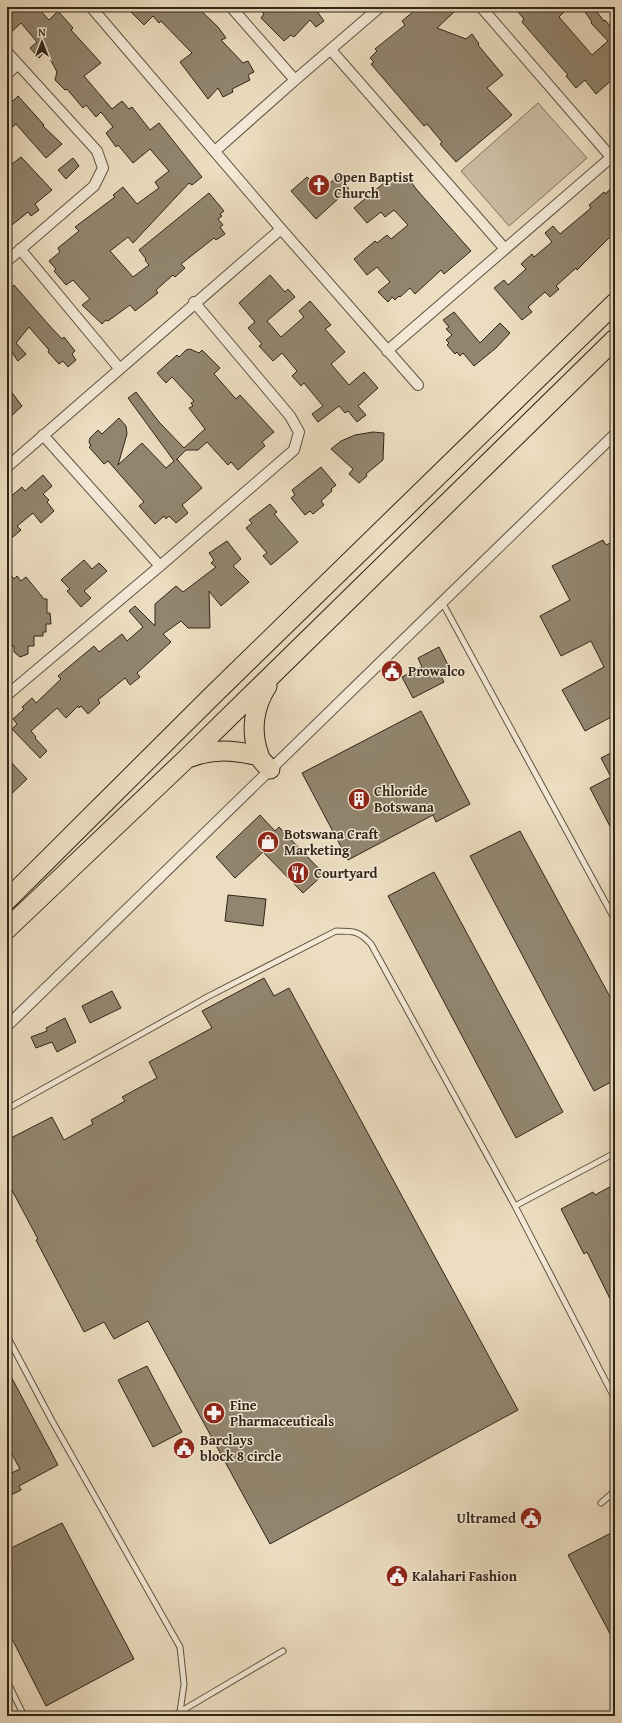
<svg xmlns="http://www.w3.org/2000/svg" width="622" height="1723" font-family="'Gentium Book Plus',serif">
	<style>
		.green { fill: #ccbea3; stroke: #7e725e }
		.building { fill: #92856f; stroke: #302518 }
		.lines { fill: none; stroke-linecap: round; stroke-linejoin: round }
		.lane-casing { stroke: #5f5342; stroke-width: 7 }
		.street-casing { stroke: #5f5342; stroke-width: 12 }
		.highway-casing { stroke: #302518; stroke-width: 21 }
		.lane { stroke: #f3e9d6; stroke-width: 5 }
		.street { stroke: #f3e9d6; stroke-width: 10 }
		.highway { stroke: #ecddc0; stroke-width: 19 }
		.labels { text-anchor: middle; stroke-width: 3; stroke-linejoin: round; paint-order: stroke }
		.poi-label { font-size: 14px; font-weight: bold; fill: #302518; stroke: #f3e9d6; text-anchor: start }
	</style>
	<rect width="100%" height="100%" fill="#ecddc0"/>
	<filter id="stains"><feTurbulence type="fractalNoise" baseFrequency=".005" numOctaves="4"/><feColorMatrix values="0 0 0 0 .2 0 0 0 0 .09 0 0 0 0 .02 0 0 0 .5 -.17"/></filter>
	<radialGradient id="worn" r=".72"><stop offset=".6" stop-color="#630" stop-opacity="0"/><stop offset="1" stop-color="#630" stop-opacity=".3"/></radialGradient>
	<path class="green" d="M538 103 587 158 509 226 461 171Z"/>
	<path class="building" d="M7 7H37L49 20 58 11 73 28 71 30 101 63 84 76 112 109 122 101 129 109 132 107 150 130 159 123 202 177 192 185 189 183 133 243 128 237 110 251 133 277 149 265 145 260 146 259 139 250 209 193 224 211 220 214 222 216 218 219 223 225 220 227 225 234 216 240 214 238 181 264 185 268 175 277 173 275 156 290 158 293 135 311 130 305 108 321 106 320 102 324 82 305 90 299 73 280 66 285 54 271 56 269 49 261 60 252 58 248 79 231 75 227 115 197 113 195 123 187 137 204 159 188 155 182 169 171 150 149 133 163 118 145 116 147 106 133 113 127 101 112 96 117 86 105 83 108 67 89 65 90 55 80 57 72 46 51 39 58 30 48 37 42 21 23 7 36Z
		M139 7H197L218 27 226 38 221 40 243 63 248 61 254 72 248 75 250 80 232 89 233 92 223 97 218 88 208 99 180 62 192 53 161 21 159 23 153 16 144 25 131 12Z
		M257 7H314L324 21 316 27 310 20 294 37 291 35 284 41 261 18 264 14Z
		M419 7H449L454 12 437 28 466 39 472 34 479 44 478 45 503 75 487 88 512 115 456 162 440 144 442 142 427 124 424 126 371 64 374 62 370 58 377 51 375 49 405 25 402 21Z
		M514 7H569L559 17 592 55 608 41 591 23 592 22 585 12 593 7 604 21 605 20 615 32V77L596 94 585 80 576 88 566 76 568 75 522 22 524 19Z
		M7 95 13 101 18 96 44 125 43 126 62 144 46 158 16 124 7 131Z
		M21 157 52 190 35 204 39 210 31 216 28 212 7 229V168Z
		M73 158 79 166 66 179 58 170Z
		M405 174 417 190 471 251 444 274 441 270 415 294 410 288 400 297 399 296 395 300 392 297 388 302 378 292 390 282 377 267 367 275 354 259 375 241 377 243 387 235 391 239 408 225 394 210 385 217 381 212 367 223 354 208 391 177 395 182Z
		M338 176 349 189 316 219 291 191 307 177 309 179 312 177 323 189Z
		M615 185V232L577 270 576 268 556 286 559 289 550 297 545 292 528 307 532 312 522 320 494 288 504 280 508 285 526 269 521 264 532 254 534 257 552 242 545 233 553 226 560 234 591 208 589 205 604 192 605 194Z
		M270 275 285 292 288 289 295 297 267 321 281 337 304 317 299 311 310 301 331 325 325 329 345 352 331 364 349 385 364 372 378 388 358 406 366 415 357 422 348 411 345 413 339 406 318 422 312 414 323 406 304 383 301 386 292 376 297 371 282 353 273 361 259 346 262 344 248 328 255 322 239 303Z
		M14 285 48 324 62 339 64 337 75 351 72 354 76 360 68 367 63 361 59 364 48 352 49 350 29 327 16 343 26 354 18 361 10 350 7 353V291Z
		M454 312 480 343 500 323 510 333 496 348 474 366 463 353 460 356 457 352 455 354 447 345 449 343 446 340 452 335 446 329 449 327 443 320Z
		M190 349 199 353 202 350 220 368 214 374 236 399 240 395 274 432 262 442 265 446 238 470 231 462 228 465 207 442 198 450H186L176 460 177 459 202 488 182 505 188 513 176 523 169 516 166 519 164 516 155 524 139 506 144 502 108 461 104 464 89 447 91 446 89 442 90 438 98 430 102 434 119 418 126 426 127 434 118 465 142 443 166 468 174 461 128 398 136 392 159 422 184 448 205 429 189 408 193 406 191 403 194 401 172 377 166 383 157 373 177 355 179 357 186 350Z
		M7 386 22 406 7 420Z
		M373 432 384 433 383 460 366 474 367 476 359 483 349 474 353 469 331 449 341 441 355 435Z
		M321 467 336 485 331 489 332 491 321 501 324 505 313 514 310 511 305 515 291 498 295 495 292 490Z
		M43 475 52 486 43 494 49 500 47 502 54 511 41 523 33 513 17 526 21 530 7 542V504L12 500 10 497 22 487 25 491Z
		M270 504 277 512 274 514 298 542 271 565 263 556 267 553 246 528 252 523 249 520Z
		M603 540 606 545 615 541V715L585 731 562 690 604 667 591 641 561 656 540 616 570 600 552 566Z
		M227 541 241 559 233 566 249 582 221 606 209 591 210 628H188L181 621 163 634 171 642 137 673 140 677 130 685 125 678 98 700 100 703 88 714 81 706 79 708 78 706 66 718 57 708 31 731 36 737 35 738 47 751 40 758 12 729 17 724 13 719 24 709 22 707 32 698 36 703 61 679 58 676 94 646 99 652 122 634 127 641 143 627 129 611 135 606 155 626V604L176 586 183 592 216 567 211 563 214 560 209 553Z
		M84 560 92 569 99 563 107 571 84 591 91 598 81 607 67 591 70 589 61 580Z
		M7 570 14 579 17 576 21 581 26 577 44 599H47V613H50L51 624H46V632H43V636H34V646H28V654L20 657 14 652V646H7Z
		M439 647 451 671 441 676 444 682 413 698 402 677 422 667 418 658Z
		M421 711 470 804 436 822 433 815 348 860 302 773Z
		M615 751V836L590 788 611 777 601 758Z
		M7 758 27 779 7 798Z
		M260 815 275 831 279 827 324 874 303 893 263 852 235 878 216 857Z
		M520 831 615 1006V1080L594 1091 470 856Z
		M434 872 563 1112 516 1138 388 896Z
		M228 895 266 899 263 926 225 921Z
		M264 978 274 996 289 988 518 1410 270 1544 148 1321 114 1339 104 1322 84 1332 36 1240 38 1239 7 1181V1140L52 1117 64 1140 93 1124 91 1120 125 1101 122 1097 157 1078 149 1062 212 1028 202 1011Z
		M112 991 121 1008 90 1023 82 1006Z
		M65 1018 76 1042 57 1052 52 1042 36 1048 31 1037 47 1031 46 1028Z
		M615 1184V1309L587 1252 584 1254 561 1209 593 1192 595 1195Z
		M147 1366 182 1432 153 1447 118 1380Z
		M7 1369 58 1465 19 1486 21 1490 11 1495 7 1487V1475L20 1469 7 1445Z
		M62 1523 134 1659 46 1706 7 1629V1550Z
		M615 1531V1643L568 1555Z"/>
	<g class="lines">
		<g class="lane-casing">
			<path id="lane" d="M442 602 615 920
				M7 1109 209 996 336 931C354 931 359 931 371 944L515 1206
				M615 1153 515 1206 615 1399
				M7 1336 51 1419 180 1647 184 1684 180 1712
				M601 1503 615 1491
				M7 1681 24 1716
				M173 1716 283 1651"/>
		</g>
		<g class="street-casing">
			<path id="street" d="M91 7 281 229 418 385
				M231 7 295 80
				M481 7 611 157
				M331 50 505 249
				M7 52 97 151 103 168 94 186 7 261
				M7 74 17 65
				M215 151 295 80 380 7
				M20 249 119 368
				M387 351 615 154
				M43 435 160 566
				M7 467 281 229
				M7 695 160 566 294 450 299 432 290 416 194 302
				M7 1026 615 434"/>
		</g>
		<g class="highway-casing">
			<path id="highway" d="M267 686C254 706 250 731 259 755 260 760 266 765 270 769
				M188 758C213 748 234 750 259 756
				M7 900 212 696 615 303
				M7 929 185 760 615 339"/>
		</g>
		<use href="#lane" class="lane"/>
		<use href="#street" class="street"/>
		<use href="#highway" class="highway"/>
	</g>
	<defs>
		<g id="church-disc" transform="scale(1.15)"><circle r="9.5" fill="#8f2418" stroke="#f3e9d6"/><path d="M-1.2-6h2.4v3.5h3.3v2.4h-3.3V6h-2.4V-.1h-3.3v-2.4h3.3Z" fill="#fff"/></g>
		<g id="civic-disc" transform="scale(1.15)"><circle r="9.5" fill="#8f2418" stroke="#f3e9d6"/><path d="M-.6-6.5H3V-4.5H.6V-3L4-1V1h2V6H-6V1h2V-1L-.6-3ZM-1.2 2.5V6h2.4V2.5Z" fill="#fff"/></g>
		<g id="building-disc" transform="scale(1.15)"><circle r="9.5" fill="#8f2418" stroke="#f3e9d6"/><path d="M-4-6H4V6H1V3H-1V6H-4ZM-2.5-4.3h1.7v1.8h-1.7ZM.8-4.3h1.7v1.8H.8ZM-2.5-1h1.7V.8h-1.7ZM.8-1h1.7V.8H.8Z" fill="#fff"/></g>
		<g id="shop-disc" transform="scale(1.15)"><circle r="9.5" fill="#8f2418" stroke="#f3e9d6"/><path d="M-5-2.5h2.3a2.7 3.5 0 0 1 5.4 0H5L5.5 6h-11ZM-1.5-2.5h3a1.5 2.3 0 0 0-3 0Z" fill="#fff"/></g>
		<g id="restaurant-disc" transform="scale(1.15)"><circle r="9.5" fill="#8f2418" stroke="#f3e9d6"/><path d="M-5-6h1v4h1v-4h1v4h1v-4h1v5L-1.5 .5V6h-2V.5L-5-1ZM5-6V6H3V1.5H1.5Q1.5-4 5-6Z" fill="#fff"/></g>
		<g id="pharmacy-disc" transform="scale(1.15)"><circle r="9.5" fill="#8f2418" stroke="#f3e9d6"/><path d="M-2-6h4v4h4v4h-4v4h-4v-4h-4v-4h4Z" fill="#fff"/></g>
	</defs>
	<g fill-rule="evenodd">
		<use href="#church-disc" x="319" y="185"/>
		<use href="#civic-disc" x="392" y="671"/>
		<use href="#building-disc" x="359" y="799"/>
		<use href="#shop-disc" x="268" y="842"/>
		<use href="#restaurant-disc" x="298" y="873"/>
		<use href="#pharmacy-disc" x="214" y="1413"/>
		<use href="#civic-disc" x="184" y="1448"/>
		<use href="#civic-disc" x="531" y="1518"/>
		<use href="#civic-disc" x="397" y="1576"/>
	</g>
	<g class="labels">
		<g class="poi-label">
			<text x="334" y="182">Open Baptist<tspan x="334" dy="16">Church</tspan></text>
			<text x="408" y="676">Prowalco</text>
			<text x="374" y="796">Chloride<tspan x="374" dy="16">Botswana</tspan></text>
			<text x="284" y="839">Botswana Craft<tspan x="284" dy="16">Marketing</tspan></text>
			<text x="314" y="878">Courtyard</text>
			<text x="230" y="1410">Fine<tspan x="230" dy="16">Pharmaceuticals</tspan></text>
			<text x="200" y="1445">Barclays<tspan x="200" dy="16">block 8 circle</tspan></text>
			<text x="516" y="1523" text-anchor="end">Ultramed</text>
			<text x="412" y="1581">Kalahari Fashion</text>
		</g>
	</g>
	<rect width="622" height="1723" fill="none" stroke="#ecddc0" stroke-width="24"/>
	<rect x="8" y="8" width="606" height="1707" fill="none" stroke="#302518" stroke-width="2"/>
	<rect x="12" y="12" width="598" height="1699" fill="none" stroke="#302518"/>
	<g transform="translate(42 42)" stroke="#f3e9d6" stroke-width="3" paint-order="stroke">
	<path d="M0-3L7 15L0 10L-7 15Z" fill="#302518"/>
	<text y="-6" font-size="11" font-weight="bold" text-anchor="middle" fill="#302518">N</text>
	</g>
	<rect width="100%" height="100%" filter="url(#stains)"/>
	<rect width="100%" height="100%" fill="url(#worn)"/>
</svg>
